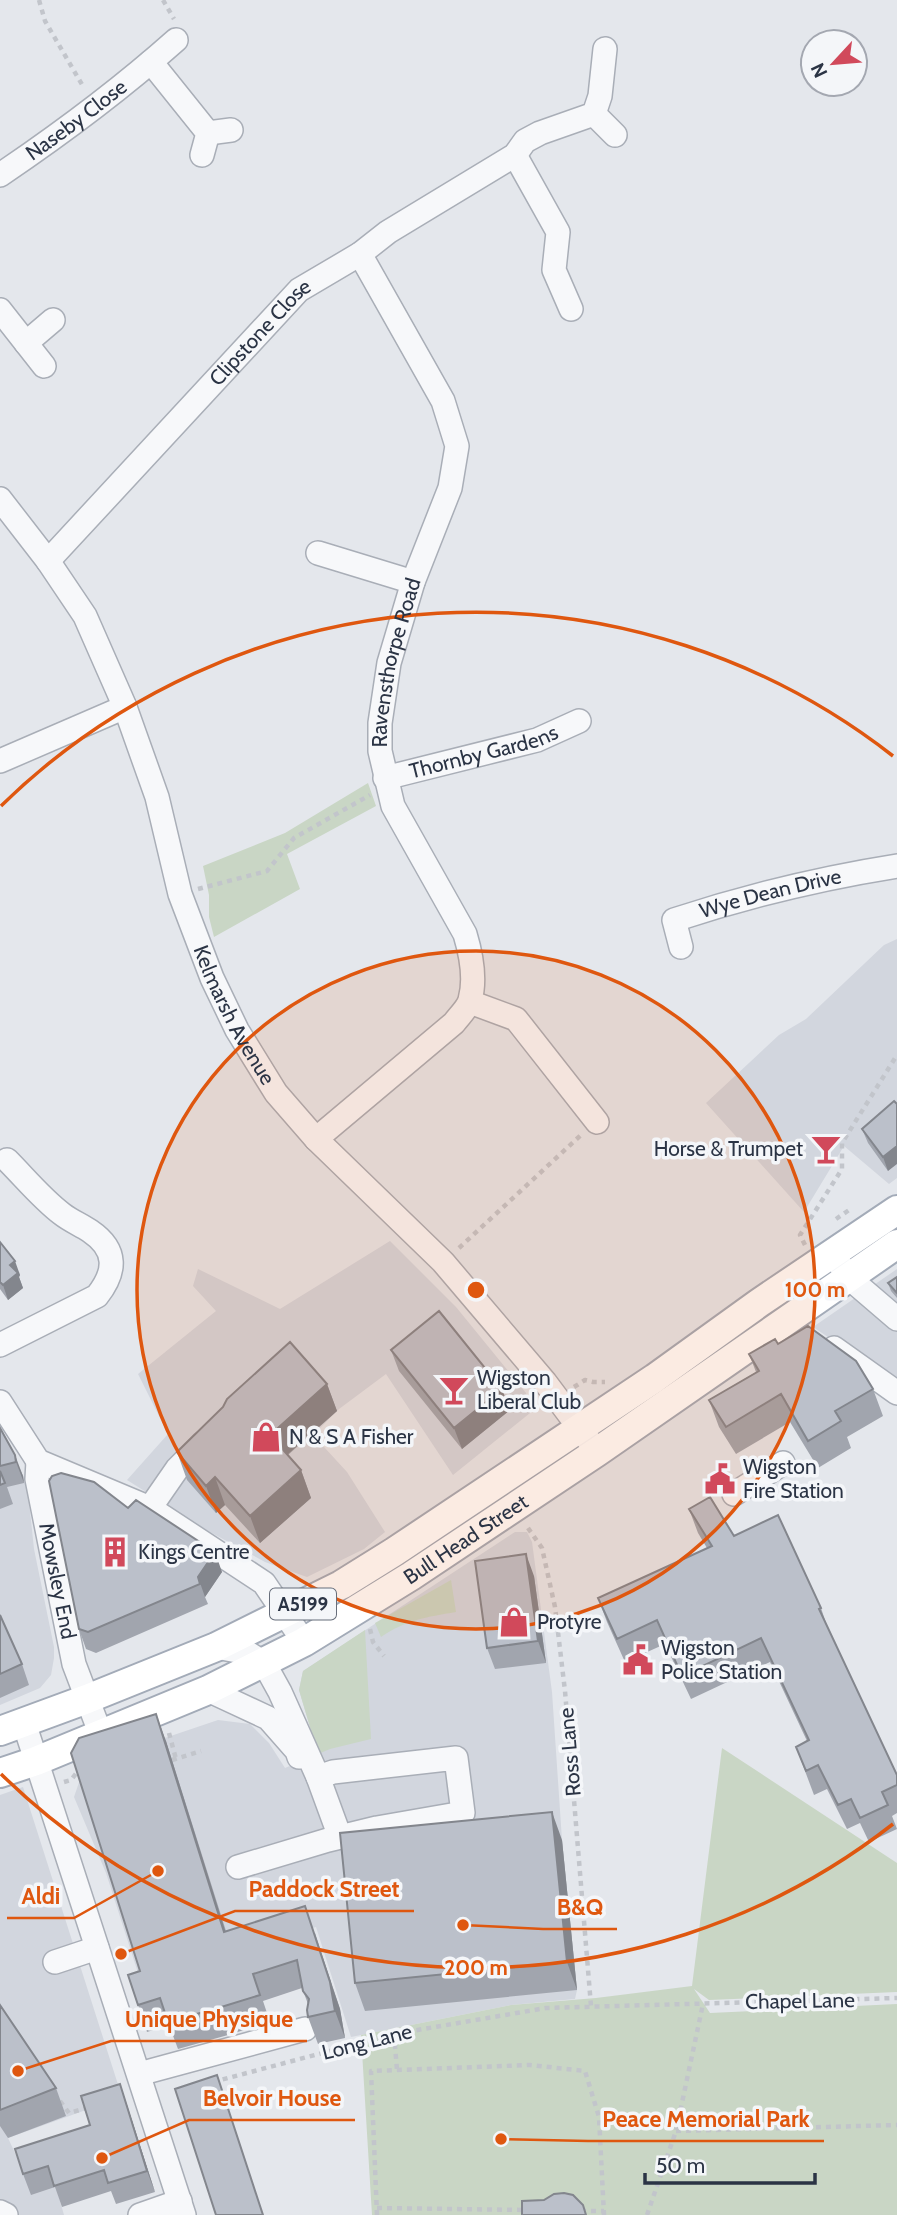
<svg xmlns="http://www.w3.org/2000/svg" width="897" height="2215" font-family="Cabin,sans-serif">
	<style>
		.built { fill: #d2d6de }
		.green { fill: #c9d6c5 }
		.lines { fill: none; stroke-linecap: round; stroke-linejoin: round }
		.minor-casing { stroke: #a9aeb7; stroke-width: 26 }
		.major-casing { stroke: #a3abb8; stroke-width: 32 }
		.path { stroke: #c2c5cb; stroke-width: 4.5; stroke-dasharray: 5 5; stroke-linecap: butt }
		.minor { stroke: #f7f8fa; stroke-width: 23 }
		.major { stroke: #fff; stroke-width: 28 }
		.wall { fill: #a1a5ae }
		.shaded-wall { fill: #83868d }
		.building { fill: #bbc0ca; stroke: #83868d; stroke-width: 2 }
		.ring { fill: none; stroke: #df570f; stroke-width: 3.5 }
		.labels { text-anchor: middle; stroke-width: 7; stroke-linejoin: round; paint-order: stroke }
		.shield { fill: #f4f6f9; stroke: #676e7b; stroke-width: 2 }
		.shield-label { font-size: 19px; font-weight: bold; fill: #2b3445 }
		.street-label { font-size: 21px; fill: #2b3445; stroke: #f4f6f9 }
		.poi-label { font-size: 21px; fill: #2b3445; stroke: #f4f6f9; text-anchor: start }
		.centre { fill: #df570f; stroke: #f4f6f9; stroke-width: 3.5 }
		.ring-label { font-size: 21px; text-anchor: middle; font-weight: bold; fill: #df570f; stroke: #f4f6f9; stroke-width: 7; stroke-linejoin: round; paint-order: stroke }
		.leader { fill: none; stroke: #df570f; stroke-width: 2.5 }
		.callout-dot { fill: #df570f; stroke: #f4f6f9; stroke-width: 2.5 }
		.callout-label { font-size: 23px; text-anchor: middle; font-weight: bold; fill: #df570f; stroke: #f4f6f9; stroke-width: 7; stroke-linejoin: round; paint-order: stroke }
	</style>
	<rect width="100%" height="100%" fill="#e4e7ec"/>
	<path class="built" d="M897 939V1178L889 1184 844 1146 804 1212 706 1103 779 1035 806 1019 884 945Z
		M390 1241 456 1307 526 1393 530 1413 453 1475 386 1374 339 1409 313 1435 347 1472 385 1532 364 1549 307 1577 265 1562 210 1532 127 1480 168 1434 138 1374 216 1311 193 1286 198 1269 280 1309Z
		M897 1269V1383L813 1327Z
		M0 1436 27 1482 34 1549 54 1647V1658L51 1675 40 1688 0 1705Z
		M515 1532H527L532 1542 552 1692 562 1840 577 1990 575 1999 511 2005 351 2037 316 1927 139 1976 106 1873 74 1797 85 1765 218 1720 250 1724 269 1743 285 1768 318 1754 299 1690 303 1671Z
		M23 1787 122 2097 8 2138 23 2170 56 2187 64 2215H0V1795Z"/>
	<path class="green" d="M368 783 376 806 287 854 300 889 214 937 209 917V895L203 866 285 833Z
		M451 1580 456 1612C426 1617 406 1620 381 1637L375 1623Z
		M365 1630 371 1739 330 1749 318 1754 299 1690 303 1671Z
		M722 1748 897 1863V1992L709 2000 694 1989 710 2013 897 2004V2215H372L361 2035 511 2005 596 1998 692 1986Z"/>
	<g class="lines">
		<g class="minor-casing">
			<g id="minor">
				<path d="M151 62 208 133 202 155"/>
				<path d="M594 114 615 135"/>
				<path d="M208 133 231 130"/>
				<path d="M515 155 558 232 554 270 571 309"/>
				<path id="s1" d="M0 175C62 133 121 89 176 40"/>
				<path d="M0 310 44 366"/>
				<path d="M26 343 53 320"/>
				<path id="s2" d="M0 499 48 561 85 616 125 707 157 797 180 894 212 978 237 1030 276 1093 316 1139 443 1262 545 1382 590 1442"/>
				<path d="M318 553 413 582"/>
				<path id="s3" d="M48 561 299 290 360 254 388 232 515 155 525 141 540 133 594 114 600 96 605 49"/>
				<path d="M0 761 125 707"/>
				<path id="s4" d="M385 778 537 740 579 721"/>
				<path id="s5" d="M681 947 674 920C747 896 821 878 897 866"/>
				<path d="M470 1002 516 1019 597 1122"/>
				<path id="s6" d="M316 1139 454 1023C459 1016 468 1008 470 1000 476 979 471 954 465 934L393 806 380 751V723L389 663 413 582 450 488 457 446 443 401 360 254"/>
				<path d="M841 1266 848 1277 897 1319"/>
				<path d="M0 1345 97 1296C116 1272 118 1250 90 1231 81 1225 71 1221 62 1214 42 1199 25 1178 7 1160"/>
				<path d="M834 1348 897 1393"/>
				<path d="M0 1402 38 1461 150 1508 264 1583 304 1642"/>
				<path id="s7" d="M38 1461 37 1479 74 1664 101 1735"/>
				<path d="M734 1494 783 1463"/>
				<path d="M150 1508 177 1469 203 1443"/>
				<path d="M216 1647 248 1653 264 1663 280 1692 318 1777 340 1837"/>
				<path d="M208 1690 268 1718 297 1751 299 1757"/>
				<path d="M24 1723 184 2215"/>
				<path d="M238 1867 328 1840 377 1828 463 1813 456 1758 333 1772 318 1777"/>
				<path d="M55 1962 97 1948"/>
				<path d="M139 2074 305 2029"/>
				<path d="M0 2212 6 2215"/>
				<path d="M140 2215 180 2201"/>
			</g>
		</g>
		<g class="major-casing">
			<g id="major">
				<path d="M0 1731 87 1699 216 1647 341 1585 394 1552 655 1378 759 1303 897 1210"/>
				<path id="s8" d="M0 1773 36 1761 208 1690 304 1642 411 1576 597 1452 897 1244"/>
			</g>
		</g>
		<path class="path" d="M39 0 45 21 84 88
			M163 0 174 19
			M198 889 267 871 294 838 370 795
			M836 1219 852 1208
			M805 1245 800 1235 842 1169V1143L897 1055
			M459 1248 581 1135
			M574 1387 585 1380 593 1382H605
			M528 1528 542 1548 555 1607 565 1691 591 2006
			M370 1629 373 1642 384 1656
			M169 1733 176 1759
			M172 1760 201 1751
			M64 1782 71 1780 78 1771
			M0 2015 8 2011
			M394 2034 397 2070
			M213 2082 394 2034 546 2008 897 1998
			M60 2101 69 2113 90 2107
			M676 2131 897 2125
			M377 2208 527 2210
			M581 2211H604
			M377 2215 371 2071 530 2065 585 2071 599 2117 604 2215
			M647 2215 676 2131 703 2004"/>
		<use href="#minor" class="minor"/>
		<use href="#major" class="major"/>
	</g>
	<path class="wall" d="M894 1101 888 1171 868 1143 862 1129Z
		M0 1242 20 1275 19 1277 23 1288 8 1300 0 1289Z
		M897 1277V1298L891 1291 888 1283Z
		M778 1344 873 1389 883 1416 847 1437 851 1448 818 1468 790 1422 736 1454 719 1427 709 1400 756 1372 749 1354Z
		M391 1350 510 1410 462 1449 399 1371Z
		M327 1384 337 1411 288 1455 301 1470 311 1498 260 1543 225 1505 216 1513 187 1480 177 1452Z
		M0 1428 23 1476 24 1483 7 1487 13 1504 0 1509Z
		M128 1508 222 1572 205 1597 208 1604 96 1653 86 1649 79 1629Z
		M689 1509 734 1536 821 1608 828 1629 897 1775V1813L892 1816 897 1829 869 1842 860 1823 847 1829 827 1789 814 1795 796 1747 807 1741 770 1662 691 1699 665 1644 625 1662 607 1622 598 1598 707 1548 698 1533Z
		M534 1576 546 1663 495 1669 487 1648Z
		M0 1615 22 1664 29 1685 0 1698Z
		M166 1741 226 1931 315 1933 340 2009 345 2038 318 2044 308 2017V2004L302 1988 263 2001 270 2022 228 2035 178 2049 169 2025 147 2032 138 2005 140 1971Z
		M562 1840 577 1990 365 2011 355 1983Z
		M0 2005 56 2088 66 2116 8 2138 0 2126Z
		M127 2105 155 2192 116 2204 111 2191 62 2207 55 2187 31 2195 23 2174 90 2125Z"/>
	<path class="shaded-wall" d="M897 1146V1164L888 1171 883 1157Z
		M15 1261 20 1275 19 1277 23 1288 8 1300 3 1285 10 1265Z
		M327 1384 337 1411 279 1462 270 1435Z
		M502 1389 510 1410 462 1449 454 1428Z
		M15 1455 23 1476 24 1483 16 1462Z
		M301 1470 311 1498 260 1543 250 1516Z
		M215 1477 225 1505 216 1513 206 1486Z
		M215 1552 222 1572 205 1597 198 1577Z
		M526 1554 534 1576 546 1663 538 1641Z
		M156 1714 166 1741 234 1959 224 1932Z
		M552 1812 562 1840 577 1990 567 1962Z
		M305 1906 340 2009 345 2038 335 2011Z
		M120 2084 127 2105 155 2192 147 2171Z"/>
	<path class="building" d="M894 1101 897 1104V1146L883 1157 862 1129Z
		M0 1242 15 1261 10 1265 18 1273 3 1285 0 1282Z
		M897 1277V1293L888 1283Z
		M439 1311 502 1389 454 1428 391 1350Z
		M808 1326 856 1361 873 1389 835 1411 841 1421 808 1441 781 1394 726 1427 709 1400 759 1371 749 1354 775 1339 778 1344Z
		M290 1342 327 1384 270 1435 301 1470 250 1516 215 1477 206 1486 177 1452 223 1407 227 1399Z
		M0 1428 15 1455 16 1462 0 1466Z
		M0 1471 5 1483 0 1485Z
		M61 1473 94 1482 128 1508 136 1500 215 1552 198 1577 200 1584 88 1632 79 1629 49 1481 52 1476Z
		M710 1497 734 1536 778 1515 821 1608 819 1609 897 1775V1785L882 1792 888 1805 860 1818 851 1799 838 1805 818 1765 806 1771 796 1747 809 1740 761 1638 682 1676 657 1620 617 1639 598 1598 712 1546 689 1509Z
		M526 1554 538 1641 487 1648 475 1561Z
		M0 1615 22 1664 0 1674Z
		M156 1714 224 1932 305 1906 330 1982 335 2011 308 2017 307 2010 309 1999 303 1991 297 1960 253 1974 260 1995 218 2008 168 2022 160 1998 138 2005 128 1975 140 1971 71 1753 79 1738Z
		M552 1812 567 1962 355 1983 340 1833Z
		M0 2005 56 2088 0 2110Z
		M217 2075 263 2215H216L175 2089Z
		M120 2084 147 2171 108 2183 104 2170 54 2186 48 2166 23 2174 15 2149 90 2125 81 2096Z
		M564 2193 573 2195 583 2205 586 2215H522V2201L544 2200 554 2194Z"/>
	<circle cx="476" cy="1290" r="339" fill="#df570f" fill-opacity=".12"/>
	<g class="ring">
		<circle cx="476" cy="1290" r="339"/>
		<path d="M893 1824A678 678 0 0 1 1 1774M1 806A678 678 0 0 1 893 756"/>
	</g>
	<defs>
		<g id="bar-bare" transform="scale(2.415)"><path d="M-6-5H6L.8 .8V4.5H3.5V6h-7V4.5H-.8V.8Z" fill="#d1495b" stroke="#f4f6f9" stroke-width="2.5" paint-order="stroke"/></g>
		<g id="shop-bare" transform="scale(2.415)"><path d="M-5-2.5h2.3a2.7 3.5 0 0 1 5.4 0H5L5.5 6h-11ZM-1.5-2.5h3a1.5 2.3 0 0 0-3 0Z" fill="#d1495b" stroke="#f4f6f9" stroke-width="2.5" paint-order="stroke"/></g>
		<g id="civic-bare" transform="scale(2.415)"><path d="M-.6-6.5H3V-4.5H.6V-3L4-1V1h2V6H-6V1h2V-1L-.6-3ZM-1.2 2.5V6h2.4V2.5Z" fill="#d1495b" stroke="#f4f6f9" stroke-width="2.5" paint-order="stroke"/></g>
		<g id="building-bare" transform="scale(2.415)"><path d="M-4-6H4V6H1V3H-1V6H-4ZM-2.5-4.3h1.7v1.8h-1.7ZM.8-4.3h1.7v1.8H.8ZM-2.5-1h1.7V.8h-1.7ZM.8-1h1.7V.8H.8Z" fill="#d1495b" stroke="#f4f6f9" stroke-width="2.5" paint-order="stroke"/></g>
	</defs>
	<g fill-rule="evenodd">
		<use href="#bar-bare" x="826" y="1149"/>
		<use href="#bar-bare" x="454" y="1390"/>
		<use href="#shop-bare" x="266" y="1437"/>
		<use href="#civic-bare" x="720" y="1479"/>
		<use href="#building-bare" x="115" y="1552"/>
		<use href="#shop-bare" x="514" y="1622"/>
		<use href="#civic-bare" x="638" y="1660"/>
	</g>
	<g class="labels">
		<rect class="shield" x="270" y="1588.5" width="66" height="31" rx="5"/>
		<g class="shield-label">
			<text x="303" y="1611">A5199</text>
		</g>
		<g class="street-label">
			<text dy="7" stroke="none"><textPath href="#s1" startOffset="94">Naseby Close</textPath></text>
			<text dy="7" stroke="none"><textPath href="#s3" startOffset="312">Clipstone Close</textPath></text>
			<text dy="7" stroke="none"><textPath href="#s6" startOffset="569">Ravensthorpe Road</textPath></text>
			<text dy="7" stroke="none"><textPath href="#s4" startOffset="102">Thornby Gardens</textPath></text>
			<text dy="7" stroke="none"><textPath href="#s5" startOffset="128">Wye Dean Drive</textPath></text>
			<text dy="7" stroke="none"><textPath href="#s2" startOffset="572">Kelmarsh Avenue</textPath></text>
			<text dy="7" stroke="none"><textPath href="#s8" startOffset="523">Bull Head Street</textPath></text>
			<text dy="7" stroke="none"><textPath href="#s7" startOffset="122">Mowsley End</textPath></text>
			<text transform="translate(570 1752) rotate(-95)" y="7">Ross Lane</text>
			<text transform="translate(800 2001) rotate(-1)" y="7">Chapel Lane</text>
			<text transform="translate(367 2042) rotate(-14)" y="7">Long Lane</text>
		</g>
		<g class="poi-label">
			<text x="803" y="1156" text-anchor="end">Horse &amp; Trumpet</text>
			<text x="477" y="1385">Wigston<tspan x="477" dy="24">Liberal Club</tspan></text>
			<text x="289" y="1444">N &amp; S A Fisher</text>
			<text x="743" y="1474">Wigston<tspan x="743" dy="24">Fire Station</tspan></text>
			<text x="138" y="1559">Kings Centre</text>
			<text x="537" y="1629">Protyre</text>
			<text x="661" y="1655">Wigston<tspan x="661" dy="24">Police Station</tspan></text>
		</g>
	</g>
	<circle cx="476" cy="1290" r="10" class="centre"/>
	<g class="ring-label">
		<text x="815" y="1297">100 m</text>
		<text x="476" y="1975">200 m</text>
	</g>
	<path class="leader" d="M121 1954L235 1911H414M158 1871L74 1918H7M463 1925L543 1929H617M18 2071L111 2041H307M102 2158L189 2120H355M501 2139L588 2141H824"/>
	<g class="callout-dot">
		<circle cx="121" cy="1954" r="7"/>
		<circle cx="158" cy="1871" r="7"/>
		<circle cx="463" cy="1925" r="7"/>
		<circle cx="18" cy="2071" r="7"/>
		<circle cx="102" cy="2158" r="7"/>
		<circle cx="501" cy="2139" r="7"/>
	</g>
	<g class="callout-label">
		<text x="324" y="1897">Paddock Street</text>
		<text x="41" y="1904">Aldi</text>
		<text x="580" y="1915">B&amp;Q</text>
		<text x="209" y="2027">Unique Physique</text>
		<text x="272" y="2106">Belvoir House</text>
		<text x="706" y="2127">Peace Memorial Park</text>
	</g>
	<g transform="translate(834 63) rotate(244)"><circle r="33" fill="#f4f6f9" stroke="#a4a8b1" stroke-width="2"/>
	<path d="M0-5L12 26L0 18L-12 26Z" fill="#d1495b"/>
	<text y="-10" font-size="19" font-weight="bold" text-anchor="middle" fill="#2b3445">N</text>
	</g>
	<path d="M645 2173v10h170v-10" fill="none" stroke="#2b3445" stroke-width="3.5"/>
	<text x="656" y="2173" font-size="21" fill="#2b3445" stroke="#f4f6f9" stroke-width="5" paint-order="stroke">50 m</text>
</svg>
